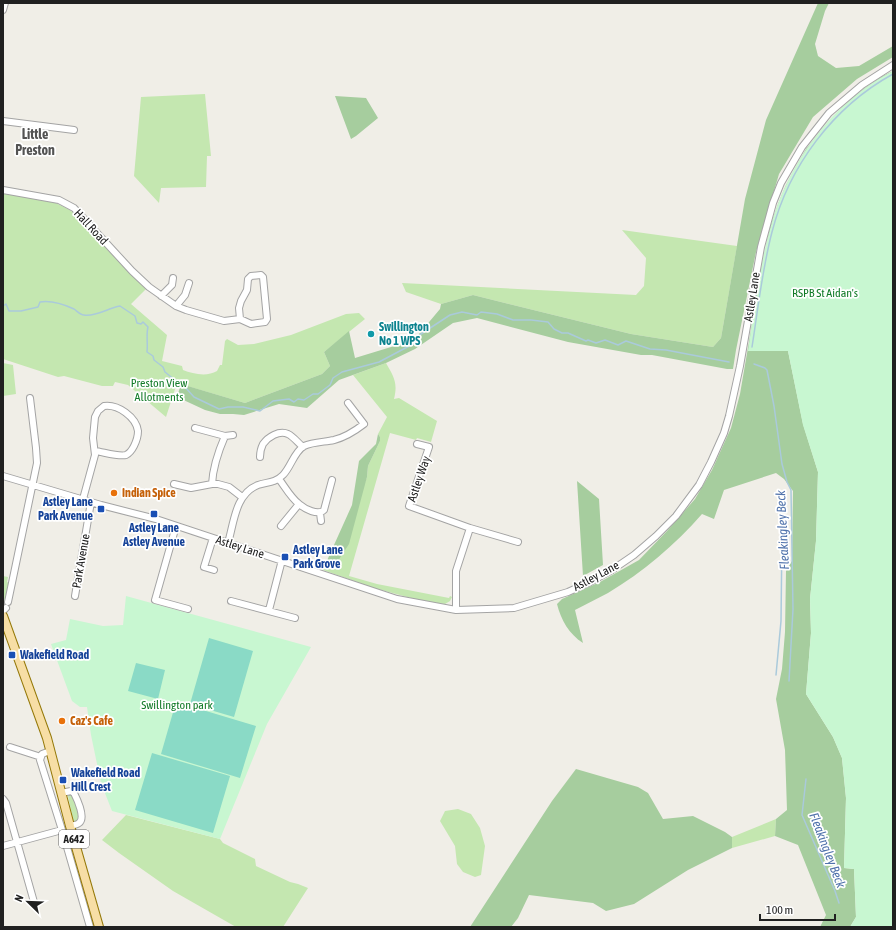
<svg xmlns="http://www.w3.org/2000/svg" width="896" height="930" font-family="'Asap Condensed',sans-serif">
	<style>
		.grass { fill: #c4e7b0 }
		.forest { fill: #a6cd9e }
		.park { fill: #c8f7d1 }
		.pitch { fill: #8adac6 }
		.lines { fill: none; stroke-linecap: round; stroke-linejoin: round }
		.stream { stroke: #aacadb; stroke-width: 1.5 }
		.minor-casing { stroke: #a4a4a4; stroke-width: 8 }
		.major-casing { stroke: #947808; stroke-width: 10 }
		.minor { stroke: #fff; stroke-width: 6 }
		.major { stroke: #f7dea5; stroke-width: 8 }
		.culture-dot { fill: #0f9aa8; stroke: #fff; stroke-width: 1.5 }
		.food-dot { fill: #e8710a; stroke: #fff; stroke-width: 1.5 }
		.transit-dot { fill: #1a4fb4; stroke: #fff; stroke-width: 1.5 }
		.labels { text-anchor: middle; stroke-width: 3.5; stroke-linejoin: round; paint-order: stroke }
		.shield { fill: #fff; stroke: #636363; stroke-width: 1 }
		.shield-label { font-size: 11px; font-weight: bold; fill: #202020 }
		.street-label { font-size: 12px; fill: #202020; stroke: #fff }
		.park-label { font-size: 12px; fill: #127b28; stroke: #fff }
		.culture-label { font-size: 12px; font-weight: bold; fill: #0d838f; stroke: #fff; text-anchor: start }
		.food-label { font-size: 12px; font-weight: bold; fill: #c56008; stroke: #fff; text-anchor: start }
		.transit-label { font-size: 12px; font-weight: bold; fill: #164399; stroke: #fff; text-anchor: start }
		.water-label { font-size: 13px; font-style: italic; fill: #5173ac; stroke: #fff }
		.quarter-label { font-size: 14px; font-weight: bold; fill: #535353; stroke: #fff }
	</style>
	<rect width="100%" height="100%" fill="#f0eee7"/>
	<path class="grass" d="M205 94 211 156H207L206 187 161 188 159 203 134 176 141 97Z
		M3 193 56 203 70 210 78 217 112 254 146 289 131 304 167 335 162 361 182 366 183 370C193 374 207 377 217 371L220 365H222L225 341 227 339 238 345 254 344 291 335 346 314 359 313 365 319 324 352 330 366 322 374 245 403 177 383 166 417 128 385 115 382 113 386H102L64 376 58 377 3 359Z
		M622 230 737 246 721 338 713 347 631 334 473 295 441 304 406 292 402 283 636 295 644 286 646 258Z
		M3 363 13 365 16 394 3 396Z
		M386 363C394 377 398 383 394 399L399 398 437 421 431 442 417 438 416 440 390 433 349 576 377 584 449 598 450 596 452 597 450 601 445 604 422 601 374 588 323 570 325 565 336 564 367 477 368 466 380 441V437L378 434 387 417 353 375Z
		M3 576 8 577 7 582 9 583 4 602 3 598Z
		M69 793 72 795 80 818 78 822H74L73 820 68 796Z
		M458 809 471 814 480 828 485 846 481 875 475 877 463 872 457 864 455 846 440 821 445 811Z
		M126 815 220 839 223 843 255 859 256 866 290 882 298 884 308 888 283 927H236L173 891 119 853 102 840Z
		M776 819 775 836 732 848V837Z"/>
	<path class="forest" d="M818 3H829L825 11 815 44 818 56 836 68 859 66 893 46V57L857 79 813 117 779 174 756 252 736 350 733 369H727L652 355H641L568 342 477 318 453 323 415 349 386 363 339 380 307 408 279 404 244 415 233 414H220L205 410 177 397 181 384 245 403 322 374 330 366 324 352 349 331 355 358 414 340 440 309 441 304 473 295 631 334 713 347 721 338 745 199 766 120Z
		M893 71 760 351H788L803 424 818 472 816 541 810 599 811 633 806 694 833 737 842 758 846 798 844 868 854 869 856 917 850 927H820L826 915 798 845 775 836 776 819 787 810 785 750 776 699 782 669 785 632 786 571 792 561 793 491 784 479 776 473 724 490 714 519 702 514C675 545 643 572 608 593 597 599 586 604 575 610L583 643C569 634 561 620 557 604L562 599 600 582 639 560 667 531 695 499 712 470 731 428 740 394 761 272 770 228 778 204 786 185 806 149 834 116 865 88 883 76Z
		M335 96 366 98 378 118 356 136 351 139Z
		M378 434 380 437V441L368 466 367 477 349 544 336 564 325 565 352 505 359 461 376 444Z
		M577 481 599 499 603 565 583 576Z
		M576 769 638 787 648 793 663 819 693 816 725 832 732 837V848L688 870 634 904 606 911 593 903 529 895 518 918 511 927H470L552 801Z"/>
	<path class="park" d="M893 71V927H850L856 917 854 869 844 868 846 798 842 758 833 737 806 694 811 633 810 599 816 541 818 472 803 425 788 351H748C754 310 759 269 770 229 787 164 833 101 893 71Z
		M126 596 311 647 267 724 220 839 112 811 101 783 91 735 87 707H80L72 701 51 644 66 640 70 619 103 626 123 625Z"/>
	<path class="pitch" d="M209 638 253 651 234 717 190 704Z
		M136 663 165 670 158 699 128 691Z
		M176 702 256 726 240 778 161 754Z
		M152 753 230 776 213 833 135 810Z"/>
	<g class="lines">
		<path class="stream" d="M3 306 6 304 9 311H21L38 307 40 302C52 300 63 304 74 309 77 311 80 315 84 315 96 317 108 308 120 306L135 316 137 323 141 324 143 322 148 327C146 334 148 344 147 352L153 356 154 360 163 367 165 372 176 381
			M752 347C758 309 762 270 772 232 789 166 833 107 893 74
			M754 364 765 368 767 370 774 406 782 464 787 482 791 490 793 609 789 681
			M184 386 194 397 219 409 228 407H243L260 411 273 401 289 399 294 402 298 399 304 400 313 394H318L330 385 333 378 342 372 379 362 413 344 421 334 450 315 462 312 477 315 481 312 497 314 513 320H531L548 322 554 329 562 333H568L586 341 588 340 596 343 605 340 618 345 626 341 650 349 666 350 729 362
			M776 675 781 621 782 534
			M806 779 802 815 835 891 839 903"/>
		<g class="minor-casing">
			<path id="minor" d="M3 10 5 3
				M3 121 74 130
				M3 190 59 200 74 208 132 271 149 287 176 306 186 310 224 321 240 319 251 324 265 322 267 319 263 277 261 275 251 276 248 279 247 290 241 301 239 308 240 319
				M161 296 172 285 173 278
				M176 306 185 295 189 283
				M195 428 225 436C218 452 213 466 212 484
				M225 436 233 435
				M417 444 429 447 409 506 470 528 456 571V610
				M260 457C260 453 261 448 263 444 268 437 279 430 288 434 294 437 298 443 303 447
				M3 476 101 505 156 519 397 599 456 610 514 608 568 592 590 582 612 570 634 555 656 536 676 516 699 485 711 462 724 433 729 416 740 366 761 247 773 203 781 183 802 147 829 113 862 85 893 65
				M279 479C285 487 291 498 299 504 305 509 318 516 324 510L332 480
				M174 484 191 488 212 484H218L229 487 242 497
				M83 499 95 455 93 438 95 417 98 411 104 406C118 404 136 417 138 431 138 437 136 442 134 446 132 450 130 453 126 455 119 457 103 452 95 451
				M320 513 321 521
				M176 526 155 600 188 609
				M281 526 299 504
				M470 528 518 542
				M213 538 204 567 214 570
				M228 543C234 523 235 494 258 485 267 482 275 483 283 475 291 467 294 452 304 446 313 442 325 442 334 440 346 437 355 431 364 424L348 403
				M75 596 91 502
				M231 601 295 618
				M8 602 37 463 36 448 30 398
				M269 610 282 560
				M3 611 6 608
				M10 747 41 757 42 754 50 751
				M41 757 40 760 62 830 90 927
				M61 793 71 791 74 793C77 799 86 818 79 823 77 825 73 825 70 826
				M3 799 6 803 34 902
				M3 846 62 830"/>
		</g>
		<g class="major-casing">
			<path id="major" d="M3 616 47 738 70 826 99 927"/>
		</g>
		<use href="#minor" class="minor"/>
		<use href="#major" class="major"/>
	</g>
	<circle class="culture-dot" cx="371" cy="334" r="4"/>
	<g class="food-dot">
		<circle cx="114" cy="493" r="4"/>
		<circle cx="62" cy="721" r="4"/>
	</g>
	<g class="transit-dot">
		<rect x="97" y="505" width="8" height="8" rx="2"/>
		<rect x="150" y="510" width="8" height="8" rx="2"/>
		<rect x="281" y="553" width="8" height="8" rx="2"/>
		<rect x="8" y="651" width="8" height="8" rx="2"/>
		<rect x="59" y="776" width="8" height="8" rx="2"/>
	</g>
	<g class="labels">
		<rect class="shield" x="59" y="830" width="30" height="18" rx="3"/>
		<g class="shield-label">
			<text x="74" y="843">A642</text>
		</g>
		<g class="street-label">
			<text transform="translate(91 227) rotate(47)" y="4">Hall Road</text>
			<text transform="translate(752 297) rotate(-81)" y="4">Astley Lane</text>
			<text transform="translate(419 479) rotate(-71)" y="4">Astley Way</text>
			<text transform="translate(240 547) rotate(18)" y="4">Astley Lane</text>
			<text transform="translate(81 561) rotate(-80)" y="4">Park Avenue</text>
			<text transform="translate(596 576) rotate(-28)" y="4">Astley Lane</text>
		</g>
		<g class="park-label">
			<text x="825" y="297">RSPB St Aidan's</text>
			<text x="159" y="387">Preston View<tspan x="159" dy="14">Allotments</tspan></text>
			<text x="177" y="709">Swillington park</text>
		</g>
		<g class="culture-label">
			<text x="379" y="331">Swillington<tspan x="379" dy="14">No 1 WPS</tspan></text>
		</g>
		<g class="food-label">
			<text x="122" y="497">Indian Spice</text>
			<text x="70" y="725">Caz's Cafe</text>
		</g>
		<g class="transit-label">
			<text x="93" y="506" text-anchor="end">Astley Lane<tspan x="93" dy="14">Park Avenue</tspan></text>
			<text x="154" y="532" text-anchor="middle">Astley Lane<tspan x="154" dy="14">Astley Avenue</tspan></text>
			<text x="293" y="554">Astley Lane<tspan x="293" dy="14">Park Grove</tspan></text>
			<text x="20" y="659">Wakefield Road</text>
			<text x="71" y="777">Wakefield Road<tspan x="71" dy="14">Hill Crest</tspan></text>
		</g>
		<g class="water-label">
			<text transform="translate(782 530) rotate(-93)" y="5">Fleakingley Beck</text>
			<text transform="translate(828 850) rotate(69)" y="5">Fleakingley Beck</text>
		</g>
		<g class="quarter-label">
			<text x="35" y="139">Little<tspan x="35" dy="16">Preston</tspan></text>
		</g>
	</g>
	<rect width="896" height="930" fill="none" stroke="#202020" stroke-width="8"/>
	<g transform="translate(28 902) rotate(293)" stroke="#ffffff" stroke-width="3" paint-order="stroke">
	<path d="M0-3L7 15L0 10L-7 15Z" fill="#202020"/>
	<text y="-6" font-size="11" font-weight="bold" text-anchor="middle" fill="#202020">N</text>
	</g>
	<path d="M760 914v6h75v-6" fill="none" stroke="#202020" stroke-width="2"/>
	<text x="766" y="914" font-size="12" fill="#202020" stroke="#ffffff" stroke-width="3" paint-order="stroke">100 m</text>
</svg>
